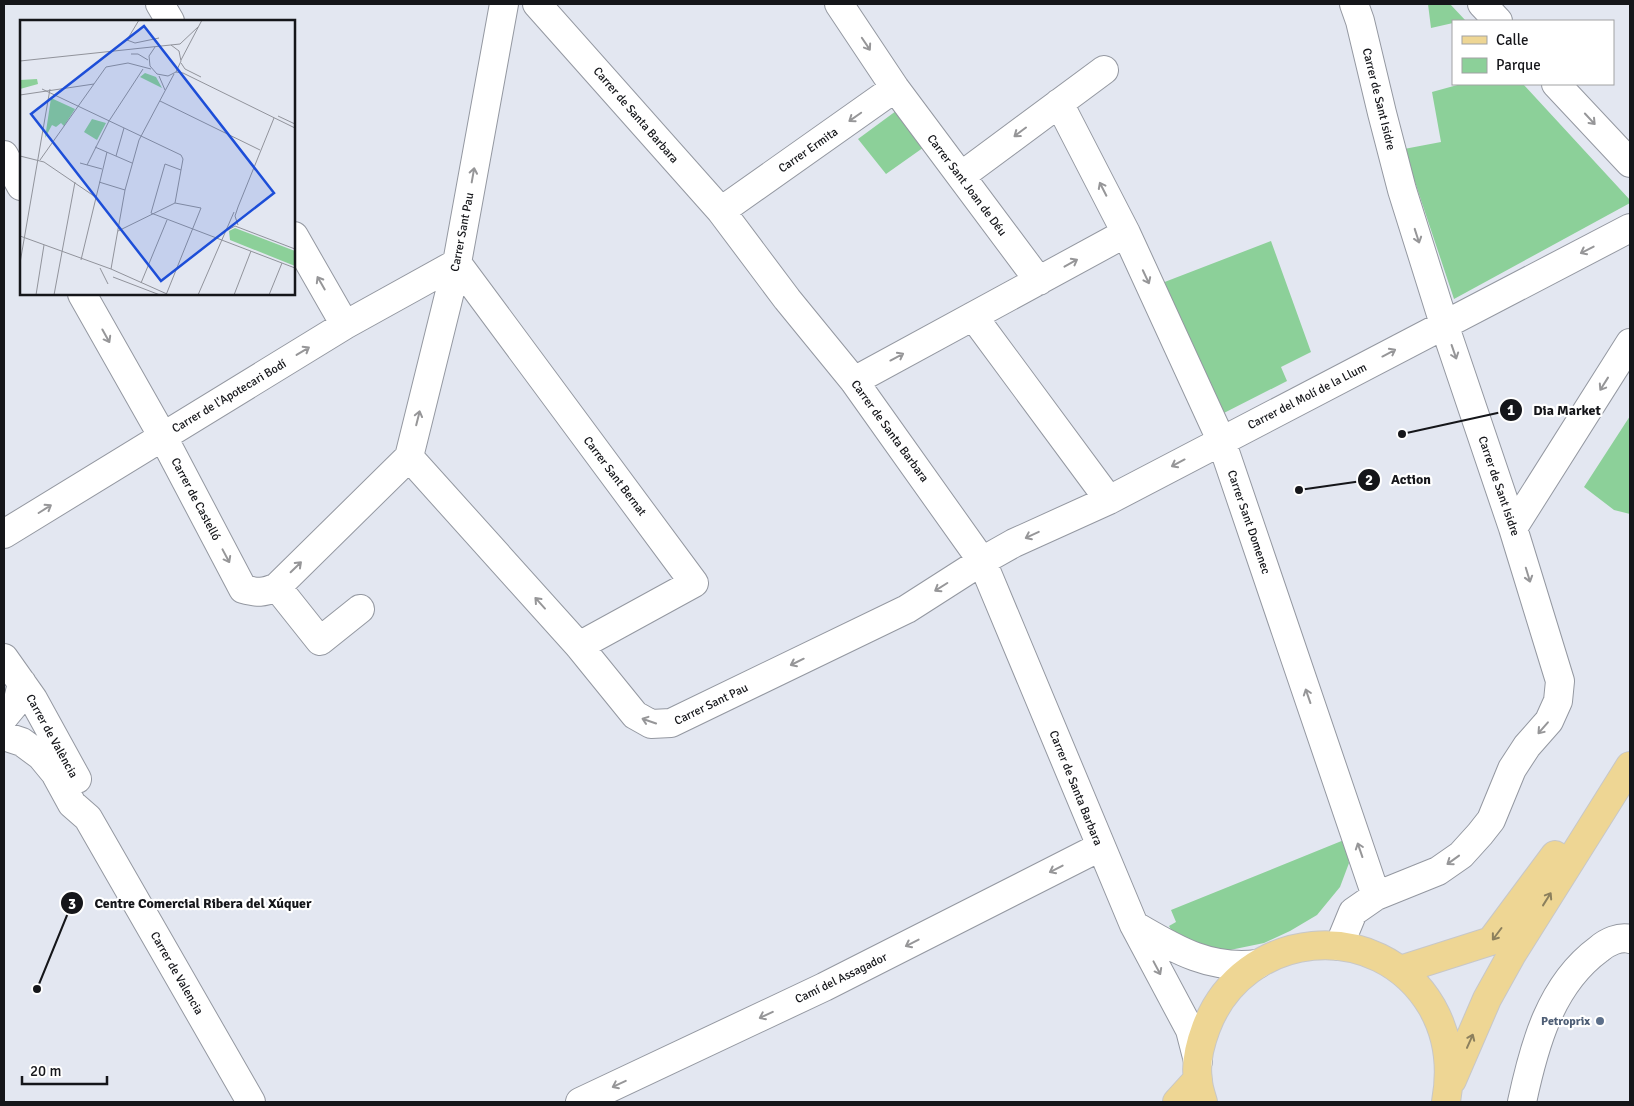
<svg xmlns="http://www.w3.org/2000/svg" width="1634" height="1106" font-family="Signika,sans-serif">
	<style>
		.green { fill: #8cd099 }
		.lines { fill: none; stroke-linecap: round; stroke-linejoin: round }
		.minor-casing { stroke: #9498a1; stroke-width: 30 }
		.major-casing { stroke: #c7c7c8; stroke-width: 30 }
		.minor { stroke: #fff; stroke-width: 28 }
		.major { stroke: #eed694; stroke-width: 28 }
		.oneway { stroke: #969698 }
		.oneway2 { stroke: #8c805d }
		.service-dot { fill: #5c6f8a; stroke: #fff; stroke-width: 2 }
		.labels { text-anchor: middle; stroke-width: 4.5; stroke-linejoin: round; paint-order: stroke }
		.street-label { font-size: 12px; fill: #15161a; stroke: #fff }
		.service-label { font-size: 12px; font-weight: bold; fill: #4e5e75; stroke: #fff; text-anchor: end }
		.inset-road { fill: none; stroke: #91939b; stroke-width: 1 }
		.view { fill: #1d4ed8; fill-opacity: 0.15; stroke: #1d4ed8; stroke-width: 2.5 }
		.inset-edge { fill: none; stroke: #15161a; stroke-width: 2.5 }
		.leader { fill: none; stroke: #15161a; stroke-width: 2 }
		.callout-dot { fill: #15161a; stroke: #fff; stroke-width: 2 }
		.mark-label { font-size: 15px; text-anchor: middle; font-weight: bold; fill: #fff }
		.callout-label { font-size: 14px; text-anchor: middle; font-weight: bold; fill: #15161a; stroke: #fff; stroke-width: 4.5; stroke-linejoin: round; paint-order: stroke }
	</style>
	<rect width="100%" height="100%" fill="#e3e7f1"/>
	<path class="green" d="M1428 4H1450L1466 21H1453V23L1431 28Z
		M1461 84H1523L1630 200V203L1454 299 1404 149 1441 142 1432 92Z
		M896 111 927 145 886 174 858 139Z
		M1271 241 1311 352 1281 367 1287 381 1220 415 1162 283Z
		M1630 416V514L1614 510 1584 487Z
		M1344 840 1349 863 1340 887 1317 915 1290 931 1264 943 1230 950 1201 951 1176 939 1169 926 1176 922 1171 910Z"/>
	<g class="lines">
		<g class="minor-casing">
			<path id="minor" d="M160 4 170 21
				M537 4 721 211 787 299 854 381 982 561 1134 925 1190 1030 1198 1061
				M839 4 895 88 1039 281
				M1482 4 1498 21
				M1556 84 1630 163
				M1059 103 1126 233 1221 440 1376 896
				M4 155 21 186
				M961 176 1104 70
				M721 211 895 88
				M294 236 345 325
				M82 294 163 437 243 589C258 593 263 593 277 587L409 457 457 263 504 4
				M973 316 1109 500
				M854 381 1126 233
				M409 457 579 646 635 715 651 724 671 723 907 609 982 561 1014 543 1109 500 1630 228
				M1513 528 1630 343
				M4 534 345 325 457 263 694 583 579 646
				M277 587 320 641 360 609
				M4 658 33 699 77 779
				M4 717 18 700 22 683
				M4 736 22 742 41 756 55 773 72 804 88 818 251 1102
				M1134 925C1175 949 1208 970 1258 964
				M1339 946 1353 912 1376 896 1438 871 1461 855 1480 834 1491 820 1512 769 1527 746 1549 721 1558 701 1560 681 1513 528 1444 324 1402 190 1382 113 1360 21 1354 4
				M580 1102 824 987 1100 847
				M1522 1102C1534 1046 1550 985 1599 949 1607 942 1620 936 1630 939"/>
		</g>
		<g class="major-casing">
			<path id="major" d="M1400 970 1491 941 1555 855
				M1452 1080 1487 999 1512 954 1630 766
				M1177 1102 1197 1080
				M1203 1102C1201 1095 1198 1087 1198 1080 1195 1063 1200 1044 1206 1028 1243 929 1378 915 1432 1007 1449 1037 1452 1069 1446 1102"/>
		</g>
		<use href="#minor" class="minor"/>
		<use href="#major" class="major"/>
	</g>
	<defs><path id="oneway-shaft" d="M-6 0H5M1.5-3L5.5 0L1.5 3" fill="none" stroke-width="1.6" stroke-linecap="round" stroke-linejoin="round" transform="scale(1.25)"/></defs>
	<g class="oneway">
		<use href="#oneway-shaft" transform="translate(866 44) rotate(56)"/>
		<use href="#oneway-shaft" transform="translate(855 117) rotate(145)"/>
		<use href="#oneway-shaft" transform="translate(1590 119) rotate(47)"/>
		<use href="#oneway-shaft" transform="translate(1020 132) rotate(143)"/>
		<use href="#oneway-shaft" transform="translate(473 175) rotate(-80)"/>
		<use href="#oneway-shaft" transform="translate(1103 189) rotate(-117)"/>
		<use href="#oneway-shaft" transform="translate(1417 236) rotate(72)"/>
		<use href="#oneway-shaft" transform="translate(1587 250) rotate(153)"/>
		<use href="#oneway-shaft" transform="translate(1071 263) rotate(-29)"/>
		<use href="#oneway-shaft" transform="translate(1146 277) rotate(65)"/>
		<use href="#oneway-shaft" transform="translate(321 283) rotate(-120)"/>
		<use href="#oneway-shaft" transform="translate(106 336) rotate(61)"/>
		<use href="#oneway-shaft" transform="translate(303 351) rotate(-31)"/>
		<use href="#oneway-shaft" transform="translate(1454 352) rotate(71)"/>
		<use href="#oneway-shaft" transform="translate(1389 353) rotate(-28)"/>
		<use href="#oneway-shaft" transform="translate(897 357) rotate(-28)"/>
		<use href="#oneway-shaft" transform="translate(1604 384) rotate(122)"/>
		<use href="#oneway-shaft" transform="translate(418 418) rotate(-76)"/>
		<use href="#oneway-shaft" transform="translate(1178 463) rotate(152)"/>
		<use href="#oneway-shaft" transform="translate(45 509) rotate(-32)"/>
		<use href="#oneway-shaft" transform="translate(1032 535) rotate(155)"/>
		<use href="#oneway-shaft" transform="translate(226 556) rotate(62)"/>
		<use href="#oneway-shaft" transform="translate(296 567) rotate(-44)"/>
		<use href="#oneway-shaft" transform="translate(1528 575) rotate(73)"/>
		<use href="#oneway-shaft" transform="translate(941 587) rotate(148)"/>
		<use href="#oneway-shaft" transform="translate(540 603) rotate(-132)"/>
		<use href="#oneway-shaft" transform="translate(797 662) rotate(154)"/>
		<use href="#oneway-shaft" transform="translate(1308 696) rotate(-109)"/>
		<use href="#oneway-shaft" transform="translate(649 721) rotate(-161)"/>
		<use href="#oneway-shaft" transform="translate(1543 728) rotate(131)"/>
		<use href="#oneway-shaft" transform="translate(1360 850) rotate(-109)"/>
		<use href="#oneway-shaft" transform="translate(1453 860) rotate(144)"/>
		<use href="#oneway-shaft" transform="translate(1056 869) rotate(153)"/>
		<use href="#oneway-shaft" transform="translate(912 943) rotate(153)"/>
		<use href="#oneway-shaft" transform="translate(1157 968) rotate(62)"/>
		<use href="#oneway-shaft" transform="translate(766 1015) rotate(155)"/>
		<use href="#oneway-shaft" transform="translate(619 1084) rotate(155)"/>
	</g>
	<g class="oneway2">
		<use href="#oneway-shaft" transform="translate(1547 899) rotate(-58)"/>
		<use href="#oneway-shaft" transform="translate(1497 934) rotate(127)"/>
		<use href="#oneway-shaft" transform="translate(1470 1041) rotate(-66)"/>
	</g>
	<circle class="service-dot" cx="1600" cy="1021" r="5"/>
	<g class="labels">
		<g class="street-label">
			<text transform="translate(1379 99) rotate(76)" y="4">Carrer de Sant Isidre</text>
			<text transform="translate(636 115) rotate(49)" y="4">Carrer de Santa Barbara</text>
			<text transform="translate(808 150) rotate(-35)" y="4">Carrer Ermita</text>
			<text transform="translate(967 185) rotate(53)" y="4">Carrer Sant Joan de Déu</text>
			<text transform="translate(462 232) rotate(-79)" y="4">Carrer Sant Pau</text>
			<text transform="translate(229 396) rotate(-31)" y="4">Carrer de l'Apotecari Bodí</text>
			<text transform="translate(1307 396) rotate(-27)" y="4">Carrer del Molí de la Llum</text>
			<text transform="translate(890 431) rotate(54)" y="4">Carrer de Santa Barbara</text>
			<text transform="translate(615 476) rotate(53)" y="4">Carrer Sant Bernat</text>
			<text transform="translate(1499 486) rotate(71)" y="4">Carrer de Sant Isidre</text>
			<text transform="translate(196 499) rotate(62)" y="4">Carrer de Castelló</text>
			<text transform="translate(1249 522) rotate(71)" y="4">Carrer Sant Domenec</text>
			<text transform="translate(711 704) rotate(-26)" y="4">Carrer Sant Pau</text>
			<text transform="translate(52 736) rotate(61)" y="4">Carrer de València</text>
			<text transform="translate(1076 788) rotate(68)" y="4">Carrer de Santa Barbara</text>
			<text transform="translate(177 973) rotate(60)" y="4">Carrer de Valencia</text>
			<text transform="translate(841 978) rotate(-26)" y="4">Camí del Assagador</text>
		</g>
		<g class="service-label">
			<text x="1590" y="1025">Petroprix</text>
		</g>
	</g>
	<g transform="translate(20 20)">
		<rect width="275" height="275" fill="#e3e7f1"/>
		<path d="M125 53 136 57 142 68 120 57ZM17 59 18 64 0 69V60ZM31 78 55 89 44 106 41 103 36 107 32 105 25 118ZM72 99 86 103 77 120 64 112ZM215 208 275 231V246L210 220 209 211Z" fill="#8cd099"/>
		<path class="inset-road" d="M119 0 107 20 115 23 139 18M135 27 129 36 130 46 137 54 148 56 156 52 161 41 159 31 151 25M111 34H118L128 40M161 40 182 0M0 41 160 24 178 7M161 43 165 49 181 57M156 52 163 53 275 108M139 56 145 70M22 69 161 135 163 139 155 183M0 75 74 64M140 81 240 130M258 96 275 104M75 127 112 143M0 136 24 142 74 176M96 136 104 108M20 140 86 47 108 43 131 49M60 143 82 149M67 145 89 101 123 49M161 150 145 144 131 193 275 248M79 162 105 170M218 205 215 196 218 187 254 98M208 210 215 206 275 229M98 211 155 183 181 188 146 275M0 216 91 249 147 274M61 240 87 132M0 243 30 69M80 248 88 264M91 249 105 170 119 120 154 54M93 257 140 275M121 263 147 200M16 275 24 225M34 275 55 162M178 275 214 192M214 275 231 231M249 275 262 243"/>
		<path class="view" d="M124 6 254 173 141 261 11 94Z"/>
		<rect width="275" height="275" class="inset-edge"/>
	</g>
	<path class="leader" d="M1402 434L1511 410M1299 490L1369 480M37 989L72 903"/>
	<g class="callout-dot">
		<circle cx="1402" cy="434" r="5"/>
		<circle cx="1299" cy="490" r="5"/>
		<circle cx="37" cy="989" r="5"/>
		<circle cx="1511" cy="410" r="12"/>
		<circle cx="1369" cy="480" r="12"/>
		<circle cx="72" cy="903" r="12"/>
	</g>
	<g class="mark-label">
		<text x="1511" y="415">1</text>
		<text x="1369" y="485">2</text>
		<text x="72" y="909">3</text>
	</g>
	<g class="callout-label">
		<text x="1567" y="415">Dia Market</text>
		<text x="1411" y="484">Action</text>
		<text x="203" y="908">Centre Comercial Ribera del Xúquer</text>
	</g>
	<rect width="1634" height="1106" fill="none" stroke="#15161a" stroke-width="10"/>
	<rect x="1452" y="20" width="162" height="65" fill="#ffffff" stroke="#a1a2a3"/>
	<rect x="1462" y="36" width="25" height="8" fill="#eed694" stroke="#a1a2a3"/>
	<text x="1496" y="45" font-size="15" fill="#15161a">Calle</text>
	<rect x="1462" y="58" width="25" height="15" fill="#8cd099" stroke="#a1a2a3"/>
	<text x="1496" y="70" font-size="15" fill="#15161a">Parque</text>
	<path d="M22 1076v8h85v-8" fill="none" stroke="#15161a" stroke-width="2.5"/>
	<text x="30" y="1076" font-size="15" fill="#15161a" stroke="#ffffff" stroke-width="4" paint-order="stroke">20 m</text>
</svg>
